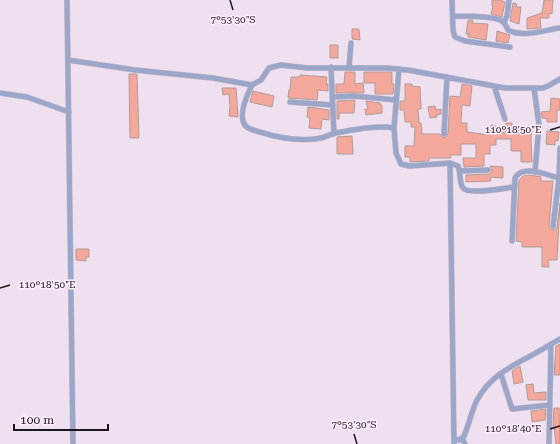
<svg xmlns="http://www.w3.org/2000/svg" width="560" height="444" font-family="'Roboto Serif',serif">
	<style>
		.building { fill: #f4a89b; stroke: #b19b98 }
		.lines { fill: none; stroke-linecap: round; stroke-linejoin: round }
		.minor-casing { stroke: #c9bcca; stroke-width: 6 }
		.minor { stroke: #9ca6c9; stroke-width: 5 }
		.ticks { fill: none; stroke: #1c171d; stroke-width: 1.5 }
		.ticks-label { font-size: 10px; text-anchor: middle; fill: #1c171d; stroke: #fceefd; stroke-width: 3; stroke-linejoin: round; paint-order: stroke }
	</style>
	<rect width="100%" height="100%" fill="#efe0f0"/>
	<path class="building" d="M492 0H502V1L505 2 502 17 491 14 493 6H492Z
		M544 0H553L552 14 549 13V18H540L541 28 527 29V18L542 13Z
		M513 3 517 4 516 7H521L519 24 510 21Z
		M468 20H473L472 23 488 24 486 40 468 37 469 33 468 35 466 34Z
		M352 29H359L360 40 352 39Z
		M497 31 510 35 508 43 496 41Z
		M330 45H338V58H330Z
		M345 72H355V84L363 83 364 93H336V84H344Z
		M364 72H392V84H394L393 94H375V83H364Z
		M129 74H137L139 138H130Z
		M300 75 327 77 326 84H328V91L318 90 317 100 288 98 289 90H290L291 77H300Z
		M405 84H412V86L420 87 421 109H418L419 123H421L422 134H440L443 138 447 136 448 133 450 96 460 97 462 84 472 86 470 106 462 105 461 123H467V132L490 135 491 125 496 126V132H506V123H512V128L532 130 531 139 532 162H521V151H511V139H496V145H490V154H484V166L464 167 463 158H476V144H461V155H450L451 158H429V161L410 162V157H405V146H414L415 127H411V122H405L404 110H400V101H405Z
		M222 88H236L238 117 229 116 230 106 229 94 223 95Z
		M253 91 274 96 272 107 250 102Z
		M551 98 560 99V110H557V122H547V119L542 118 541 112 550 111Z
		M355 100 354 113H339V119H337V101Z
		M366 101 380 103V105H382V113L366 115 365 109H368Z
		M435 106 436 110 441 109V114L436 115 437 117 430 118 428 107Z
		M308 107 329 110V120L322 119 321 129 309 128 310 118 307 117Z
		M547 131 559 132 558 141 555 140V145L546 144Z
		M352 136 353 154H337V137Z
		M490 166 503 167V178L490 177 491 181 466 182V175L490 174 492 170Z
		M530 175 541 177V181H553L549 226 552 230 555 229 557 227 560 203 557 260H548L549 267H542V247H522V242L516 241 519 180 523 176Z
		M76 249H89V257H86V261L76 260Z
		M560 344V375H554L556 346Z
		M520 366 523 382 514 384 512 371Z
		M533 384 534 393 546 392V400H528L526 385Z
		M554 408H559L560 444H556L554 427H553Z
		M546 409 545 420 532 422 531 411Z"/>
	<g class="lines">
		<g class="minor-casing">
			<path id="minor" d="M67 0 73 444
				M452 0 453 31 455 37 465 41 510 47
				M453 16C464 16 491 16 500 20 505 22 506 26 508 30 524 38 544 30 560 28
				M504 22 507 16 509 0
				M68 60 135 70 213 78 252 85C247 95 240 110 243 121 245 129 253 130 260 132 279 138 301 142 321 138 326 137 331 134 335 133 353 130 376 125 394 128L396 153 401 164 410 166 450 163 454 444
				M331 67 334 134
				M349 68 351 43
				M252 85 261 80 269 68 281 65 307 68H387L408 70 505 88H543L548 86 560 79
				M494 86 505 119
				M534 88 539 125 535 172
				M0 93 27 97 69 112
				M332 97 354 96 396 100
				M290 102 333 105
				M394 128 399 69
				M444 134 447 77
				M450 163 458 166C461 173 459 183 463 188 468 195 505 188 514 187
				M460 171 488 170
				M553 226 559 178 560 179
				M512 241 515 178C523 164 546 175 559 178L560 148
				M501 374 512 409 550 405
				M462 438 465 444
				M454 439 459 440 463 438C469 426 471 412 477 400 494 369 524 362 551 344
				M549 444 551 344 560 339"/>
		</g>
		<use href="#minor" class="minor"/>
	</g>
	<path class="ticks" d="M230 0 233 10M550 130 560 127M0 288 10 285M550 429 560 426M354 434 357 444"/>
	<g class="ticks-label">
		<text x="233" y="23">7°53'30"S</text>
		<text x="513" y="133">110°18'50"E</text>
		<text x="47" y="288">110°18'50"E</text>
		<text x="354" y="428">7°53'30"S</text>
		<text x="513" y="432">110°18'40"E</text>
	</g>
	<path d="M14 424v6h94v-6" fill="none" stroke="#1c171d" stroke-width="2"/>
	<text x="20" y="424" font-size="12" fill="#1c171d" stroke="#fceefd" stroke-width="3" paint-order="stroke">100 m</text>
</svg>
